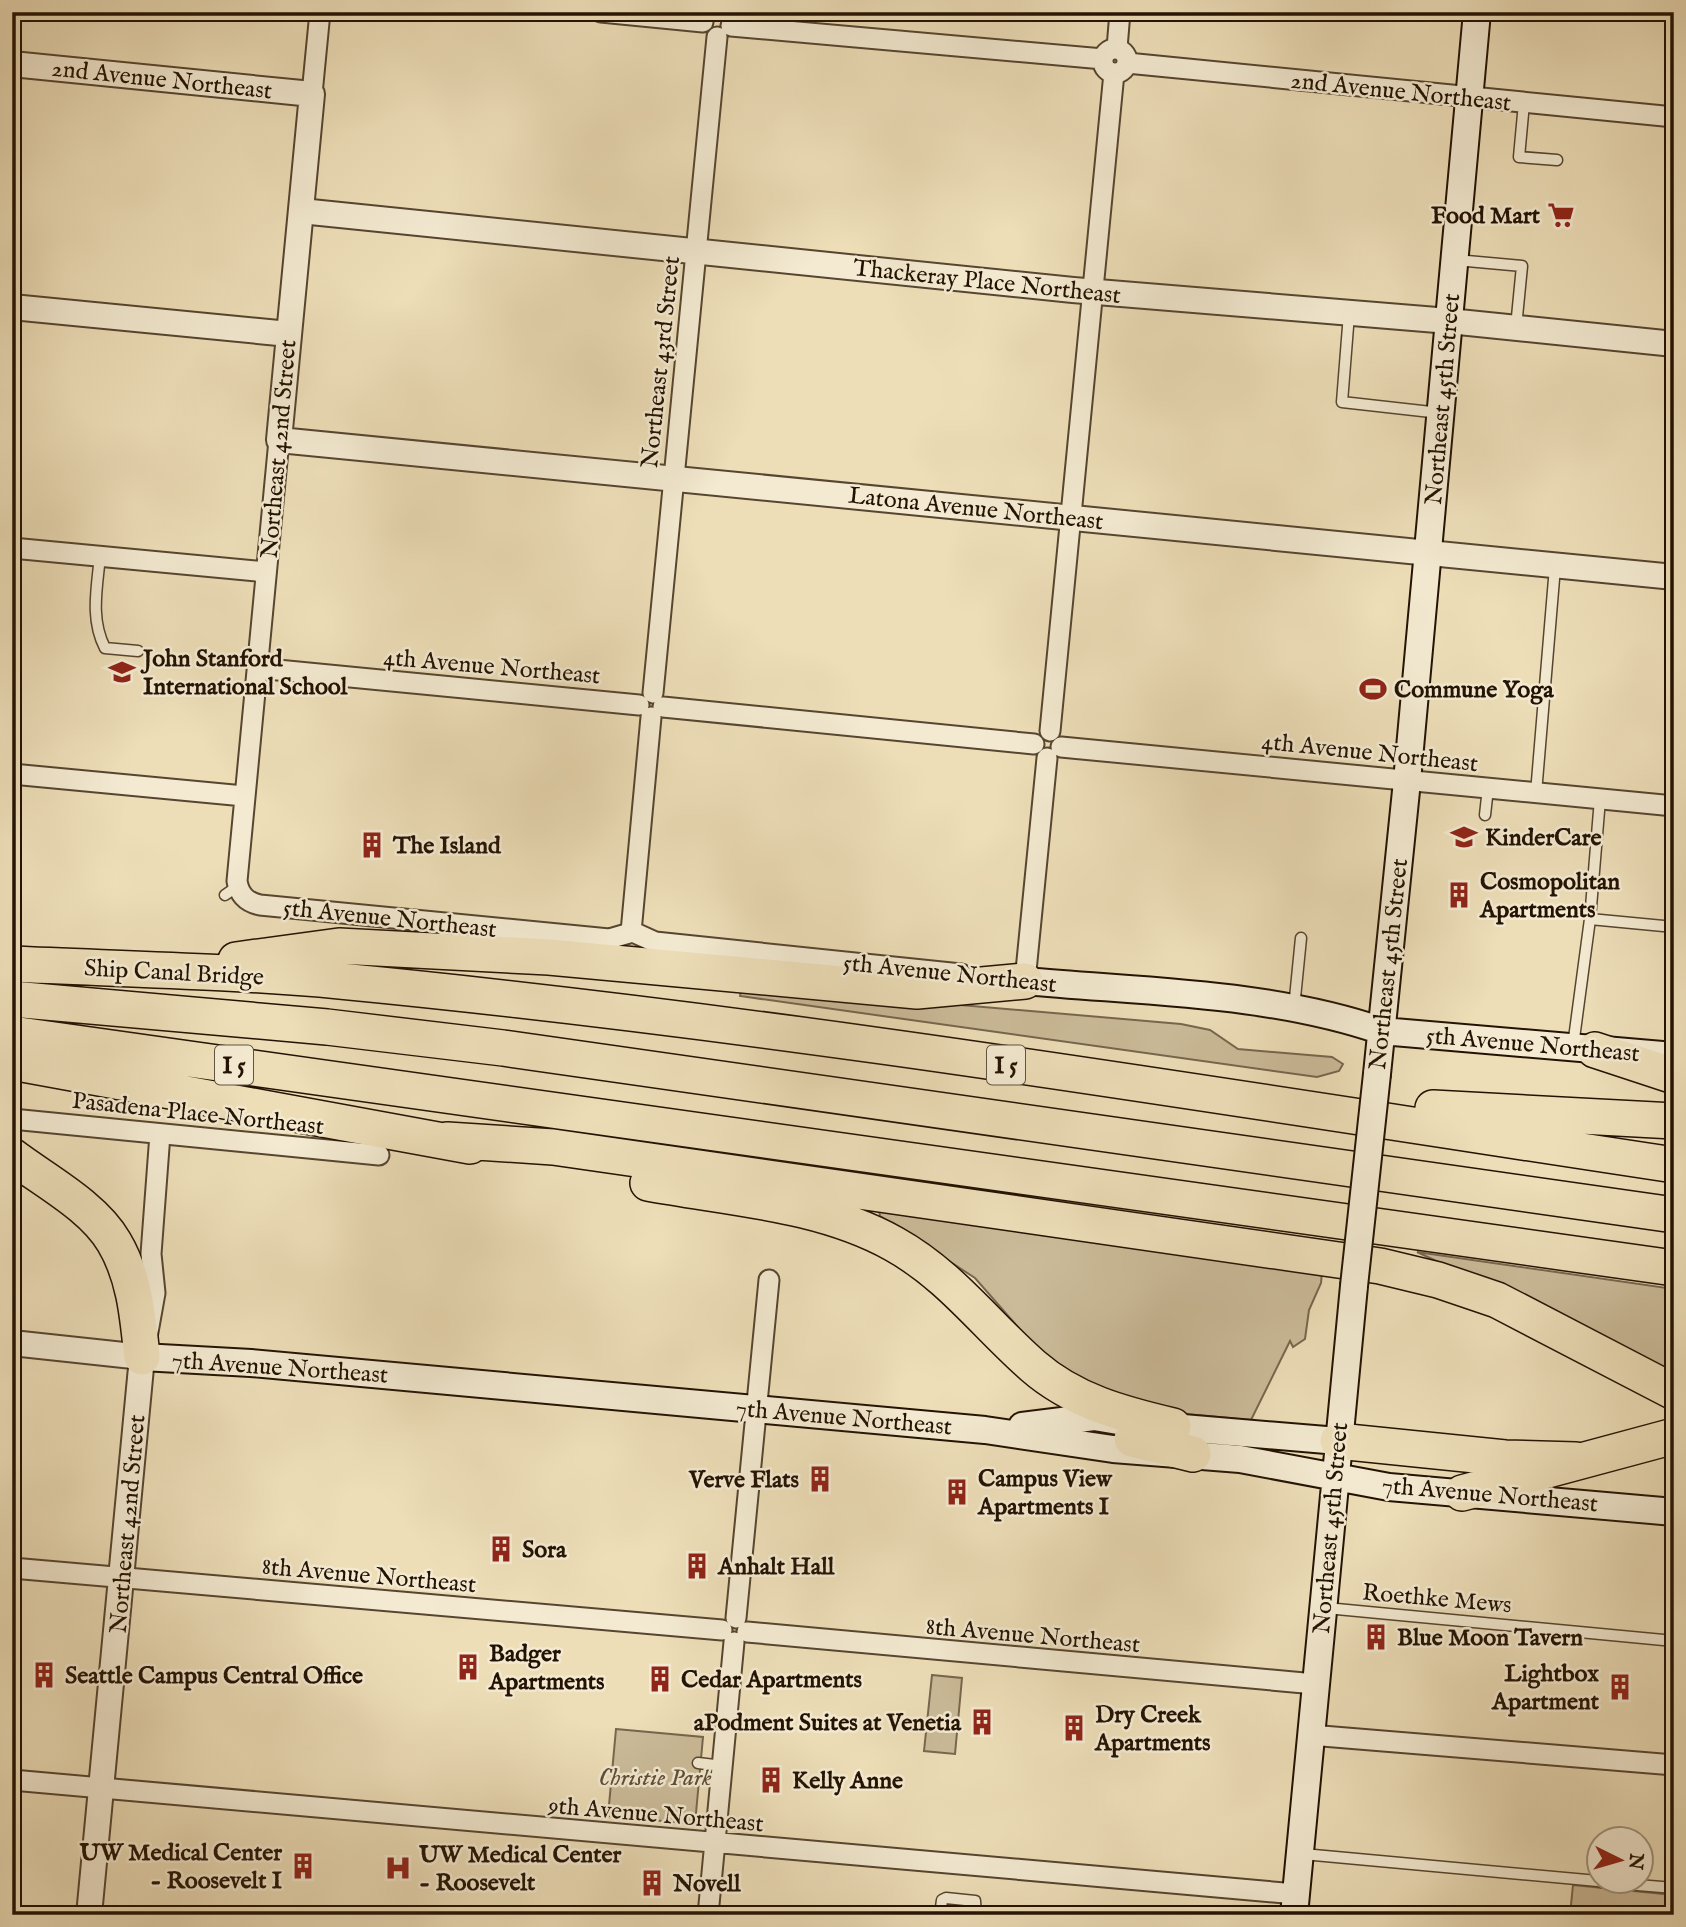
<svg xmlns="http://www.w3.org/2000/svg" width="1686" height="1927" font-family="'IM FELL English',serif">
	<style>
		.green { fill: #cbbb99; stroke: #77664e; stroke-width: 2 }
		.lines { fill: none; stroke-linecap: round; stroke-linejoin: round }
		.service-casing { stroke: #564530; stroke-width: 13 }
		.minor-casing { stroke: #564530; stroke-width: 23 }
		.tertiary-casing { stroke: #564530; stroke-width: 28 }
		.secondary-casing { stroke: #231203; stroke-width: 30 }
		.motorway-casing { stroke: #231203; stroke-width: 38 }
		.service { stroke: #f3ead1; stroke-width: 10 }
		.minor { stroke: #f3ead1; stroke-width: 19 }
		.tertiary { stroke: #f3ead1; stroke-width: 24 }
		.secondary { stroke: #f3ead1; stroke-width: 26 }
		.motorway { stroke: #eddeb8; stroke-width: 35 }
		.secondary-bridge-casing { stroke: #231203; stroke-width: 30; stroke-linecap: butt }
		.secondary-bridge { stroke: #f3ead1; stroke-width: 26 }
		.labels { text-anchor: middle; stroke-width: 5; stroke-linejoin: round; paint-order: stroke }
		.shield { fill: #f3ead1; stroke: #615341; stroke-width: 2 }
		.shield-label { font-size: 23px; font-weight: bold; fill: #231203 }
		.street-label { font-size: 24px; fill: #231203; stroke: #f3ead1 }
		.poi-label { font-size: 24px; font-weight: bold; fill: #231203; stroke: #f3ead1; text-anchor: start }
		.park-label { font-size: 24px; font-style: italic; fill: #5e4d38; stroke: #f3ead1 }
	</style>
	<rect width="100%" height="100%" fill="#eddeb8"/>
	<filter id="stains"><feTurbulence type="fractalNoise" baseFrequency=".00286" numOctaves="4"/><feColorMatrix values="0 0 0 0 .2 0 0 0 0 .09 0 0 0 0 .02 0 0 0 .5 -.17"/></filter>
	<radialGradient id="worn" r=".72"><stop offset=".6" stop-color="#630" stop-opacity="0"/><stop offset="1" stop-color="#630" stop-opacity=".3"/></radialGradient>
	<path class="green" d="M742 986 1181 1024 1210 1030 1238 1049 1332 1057 1343 1064 1339 1071 1317 1077 740 996Z
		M879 1211 1322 1272 1321 1283 1309 1310 1305 1339 1293 1347 1290 1341 1251 1420 1153 1411 1060 1375 975 1278 880 1216Z
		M1417 1252 1674 1289V1384L1516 1298Z
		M932 1675 962 1678 955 1754 924 1751Z
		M616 1729 703 1737 695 1824 608 1816Z
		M1573 1885 1674 1895V1915H1570Z"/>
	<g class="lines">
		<g class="service-casing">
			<path id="service" d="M1524 103 1519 157 1557 160
				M1456 260 1522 266 1516 327
				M1349 314 1342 402 1440 413
				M100 556C97 588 90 619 105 648L138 651
				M1536 793 1555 567
				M1485 815 1488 788
				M225 895 238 886
				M1590 919 1674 927
				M1294 1008 1301 938
				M1573 1046 1590 919 1600 799
				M1326 1608 1674 1641
				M698 1763 723 1766
				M1303 1854 1598 1881
				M1601 1882 1674 1888
				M940 1915 942 1900 946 1898 975 1901 976 1915"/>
		</g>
		<g class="minor-casing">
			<path id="minor" d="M601 12 703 22
				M731 26 1103 59
				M1117 48 1120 12
				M1103 61a12 12 0 1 1 24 0a12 12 0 1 1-24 0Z
				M1127 63 1674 117
				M312 94 320 12
				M279 440 237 881C239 894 246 902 260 905L609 939 633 932 655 942 961 974
				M12 548 266 572
				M257 668 639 705
				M653 693 717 37
				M663 707 1034 744
				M1050 731 1114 73
				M1061 747 1674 806
				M12 774 244 796
				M631 932 651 717
				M1015 980 1025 981 1047 758
				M12 1119 379 1155
				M148 1332 155 1293 151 1254 160 1134
				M12 1568 722 1630
				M736 1618 769 1280
				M747 1632 1315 1684
				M1310 1735 1674 1765
				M12 1780 1296 1894
				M708 1915 734 1642"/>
		</g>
		<g class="tertiary-casing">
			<path id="tertiary" d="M12 64 312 94 279 440 1674 577
				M301 211 1073 290 1449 321 1674 344
				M12 307 289 334
				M12 1343 142 1357 89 1915"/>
		</g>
		<g class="secondary-casing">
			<path id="secondary" d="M1025 981C1143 992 1269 992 1382 1031L1674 1056
				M1377 1074 1407 781 1477 12
				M142 1357 251 1363 985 1430 1113 1449 1240 1459 1389 1487 1674 1512
				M1022 1426 1094 1417 1136 1424 1338 1441
				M1294 1915 1354 1286"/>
		</g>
		<g class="motorway-casing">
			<path id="motorway" d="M236 960 339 946 549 957 917 991 1025 981
				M12 964C121 969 231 971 340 981 787 1024 1230 1098 1674 1165
				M12 999 327 1027 503 1048 1674 1215
				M12 1034 1674 1268
				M1595 1050 1674 1076
				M12 1062 470 1146
				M1433 1108 1674 1121
				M447 1140 553 1147 1380 1266 1438 1280 1497 1300 1674 1392
				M12 1156C45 1181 93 1206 114 1242 135 1277 138 1318 142 1357
				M648 1183C729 1198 821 1203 894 1244 950 1275 986 1325 1033 1366 1073 1401 1122 1414 1173 1426
				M1132 1439 1193 1454
				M1338 1441 1505 1458 1576 1460
				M1462 1493 1674 1436"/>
		</g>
		<use href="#service" class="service"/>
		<use href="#minor" class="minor"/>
		<use href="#tertiary" class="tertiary"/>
		<use href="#secondary" class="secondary"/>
		<use href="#motorway" class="motorway"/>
		<g class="secondary-bridge-casing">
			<path id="secondary-bridge" d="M1354 1286 1377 1074"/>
		</g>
		<use href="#secondary-bridge" class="secondary-bridge"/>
	</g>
	<defs>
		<g id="supermarket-bare" transform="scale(2.1)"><path d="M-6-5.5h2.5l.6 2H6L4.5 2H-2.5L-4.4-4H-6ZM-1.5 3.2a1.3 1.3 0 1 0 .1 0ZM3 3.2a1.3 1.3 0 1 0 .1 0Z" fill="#8f2418" stroke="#f3ead1" stroke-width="2.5" paint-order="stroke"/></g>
		<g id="school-bare" transform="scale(2.1)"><path d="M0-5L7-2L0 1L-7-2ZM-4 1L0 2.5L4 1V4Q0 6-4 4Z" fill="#8f2418" stroke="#f3ead1" stroke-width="2.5" paint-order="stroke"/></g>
		<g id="stadium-bare" transform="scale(2.1)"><path d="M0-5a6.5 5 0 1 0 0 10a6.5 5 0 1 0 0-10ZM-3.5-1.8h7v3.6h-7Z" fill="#8f2418" stroke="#f3ead1" stroke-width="2.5" paint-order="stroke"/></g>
		<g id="building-bare" transform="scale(2.1)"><path d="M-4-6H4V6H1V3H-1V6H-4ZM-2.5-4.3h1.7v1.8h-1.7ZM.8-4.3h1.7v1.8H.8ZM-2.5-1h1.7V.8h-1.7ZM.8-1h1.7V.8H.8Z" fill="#8f2418" stroke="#f3ead1" stroke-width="2.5" paint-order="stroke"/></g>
		<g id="hospital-bare" transform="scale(2.1)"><path d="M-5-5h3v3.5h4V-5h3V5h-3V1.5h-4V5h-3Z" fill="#8f2418" stroke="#f3ead1" stroke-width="2.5" paint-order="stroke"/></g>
	</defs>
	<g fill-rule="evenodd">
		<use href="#supermarket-bare" x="1561" y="215"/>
		<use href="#school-bare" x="122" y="672"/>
		<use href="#stadium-bare" x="1373" y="689"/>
		<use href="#school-bare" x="1464" y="837"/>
		<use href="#building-bare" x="372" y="845"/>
		<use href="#building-bare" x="1459" y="895"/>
		<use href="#building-bare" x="820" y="1479"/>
		<use href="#building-bare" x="957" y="1492"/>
		<use href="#building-bare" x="501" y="1549"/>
		<use href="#building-bare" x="697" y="1566"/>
		<use href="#building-bare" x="1376" y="1637"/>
		<use href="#building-bare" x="468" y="1667"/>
		<use href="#building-bare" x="44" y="1675"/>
		<use href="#building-bare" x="660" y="1679"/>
		<use href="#building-bare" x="1620" y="1687"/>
		<use href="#building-bare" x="982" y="1722"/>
		<use href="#building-bare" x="1074" y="1728"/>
		<use href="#building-bare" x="771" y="1780"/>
		<use href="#building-bare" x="303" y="1866"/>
		<use href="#hospital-bare" x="398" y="1868"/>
		<use href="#building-bare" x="652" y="1883"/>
	</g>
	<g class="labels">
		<g class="shield">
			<rect x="215" y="1045.5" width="38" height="39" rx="5"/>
			<rect x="987" y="1045.5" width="38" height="39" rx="5"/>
		</g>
		<g class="shield-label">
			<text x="234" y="1073">I 5</text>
			<text x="1006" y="1073">I 5</text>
		</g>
		<g class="street-label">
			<text transform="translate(162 79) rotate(6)" y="8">2nd Avenue Northeast</text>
			<text transform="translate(1401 91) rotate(6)" y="8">2nd Avenue Northeast</text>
			<text transform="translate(987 281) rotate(6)" y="8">Thackeray Place Northeast</text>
			<text transform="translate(660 362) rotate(-84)" y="8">Northeast 43rd Street</text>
			<text transform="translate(1442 399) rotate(-85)" y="8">Northeast 45th Street</text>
			<text transform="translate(278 449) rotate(-85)" y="8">Northeast 42nd Street</text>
			<text transform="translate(976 508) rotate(6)" y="8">Latona Avenue Northeast</text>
			<text transform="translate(492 666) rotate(5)" y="8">4th Avenue Northeast</text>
			<text transform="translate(1370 752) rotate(6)" y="8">4th Avenue Northeast</text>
			<text transform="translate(390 918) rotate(6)" y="8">5th Avenue Northeast</text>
			<text transform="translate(1388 964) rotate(-84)" y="8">Northeast 45th Street</text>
			<text transform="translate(174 972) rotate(3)" y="8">Ship Canal Bridge</text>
			<text transform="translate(950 973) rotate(6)" y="8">5th Avenue Northeast</text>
			<text transform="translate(1533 1044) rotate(5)" y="8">5th Avenue Northeast</text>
			<text transform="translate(198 1113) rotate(6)" y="8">Pasadena Place Northeast</text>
			<text transform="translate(280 1367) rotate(4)" y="8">7th Avenue Northeast</text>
			<text transform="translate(844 1417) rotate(5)" y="8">7th Avenue Northeast</text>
			<text transform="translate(1490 1494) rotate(5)" y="8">7th Avenue Northeast</text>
			<text transform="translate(127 1524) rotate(-85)" y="8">Northeast 42nd Street</text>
			<text transform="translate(1330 1528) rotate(-85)" y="8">Northeast 45th Street</text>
			<text transform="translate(369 1575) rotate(5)" y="8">8th Avenue Northeast</text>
			<text transform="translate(1437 1598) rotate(5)" y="8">Roethke Mews</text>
			<text transform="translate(1033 1635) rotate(5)" y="8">8th Avenue Northeast</text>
			<text transform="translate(656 1814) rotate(5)" y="8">9th Avenue Northeast</text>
		</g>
		<g class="poi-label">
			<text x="1540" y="223" text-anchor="end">Food Mart</text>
			<text x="143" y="666">John Stanford<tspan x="143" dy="28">International School</tspan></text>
			<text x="1394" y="697">Commune Yoga</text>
			<text x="1485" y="845">KinderCare</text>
			<text x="393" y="853">The Island</text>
			<text x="1480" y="889">Cosmopolitan<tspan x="1480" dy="28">Apartments</tspan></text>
			<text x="978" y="1486">Campus View<tspan x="978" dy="28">Apartments I</tspan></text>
			<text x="799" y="1487" text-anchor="end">Verve Flats</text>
			<text x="522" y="1557">Sora</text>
			<text x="718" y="1574">Anhalt Hall</text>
			<text x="1397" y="1645">Blue Moon Tavern</text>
			<text x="489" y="1661">Badger<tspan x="489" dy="28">Apartments</tspan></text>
			<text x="1599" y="1681" text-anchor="end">Lightbox<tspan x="1599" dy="28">Apartment</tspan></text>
			<text x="65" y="1683">Seattle Campus Central Office</text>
			<text x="681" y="1687">Cedar Apartments</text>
			<text x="1095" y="1722">Dry Creek<tspan x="1095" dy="28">Apartments</tspan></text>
			<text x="961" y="1730" text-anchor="end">aPodment Suites at Venetia</text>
			<text x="792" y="1788">Kelly Anne</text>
			<text x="282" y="1860" text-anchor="end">UW Medical Center<tspan x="282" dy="28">- Roosevelt I</tspan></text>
			<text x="419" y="1862">UW Medical Center<tspan x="419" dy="28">- Roosevelt</tspan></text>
			<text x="673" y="1891">Novell</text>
		</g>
		<g class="park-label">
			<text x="655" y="1785">Christie Park</text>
		</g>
	</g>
	<rect width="1686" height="1927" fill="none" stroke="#eddeb8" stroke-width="42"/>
	<rect x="14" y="14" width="1658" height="1899" fill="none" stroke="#231203" stroke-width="3.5"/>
	<rect x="21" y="21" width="1644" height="1885" fill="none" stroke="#231203" stroke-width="2"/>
	<g transform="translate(1620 1860) rotate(95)"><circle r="33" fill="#f3ead1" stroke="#a0947f" stroke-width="2"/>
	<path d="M0-5L12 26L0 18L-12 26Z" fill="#8f2418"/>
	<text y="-10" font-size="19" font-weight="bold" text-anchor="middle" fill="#231203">N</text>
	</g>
	<rect width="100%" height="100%" filter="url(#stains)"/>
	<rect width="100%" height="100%" fill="url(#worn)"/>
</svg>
